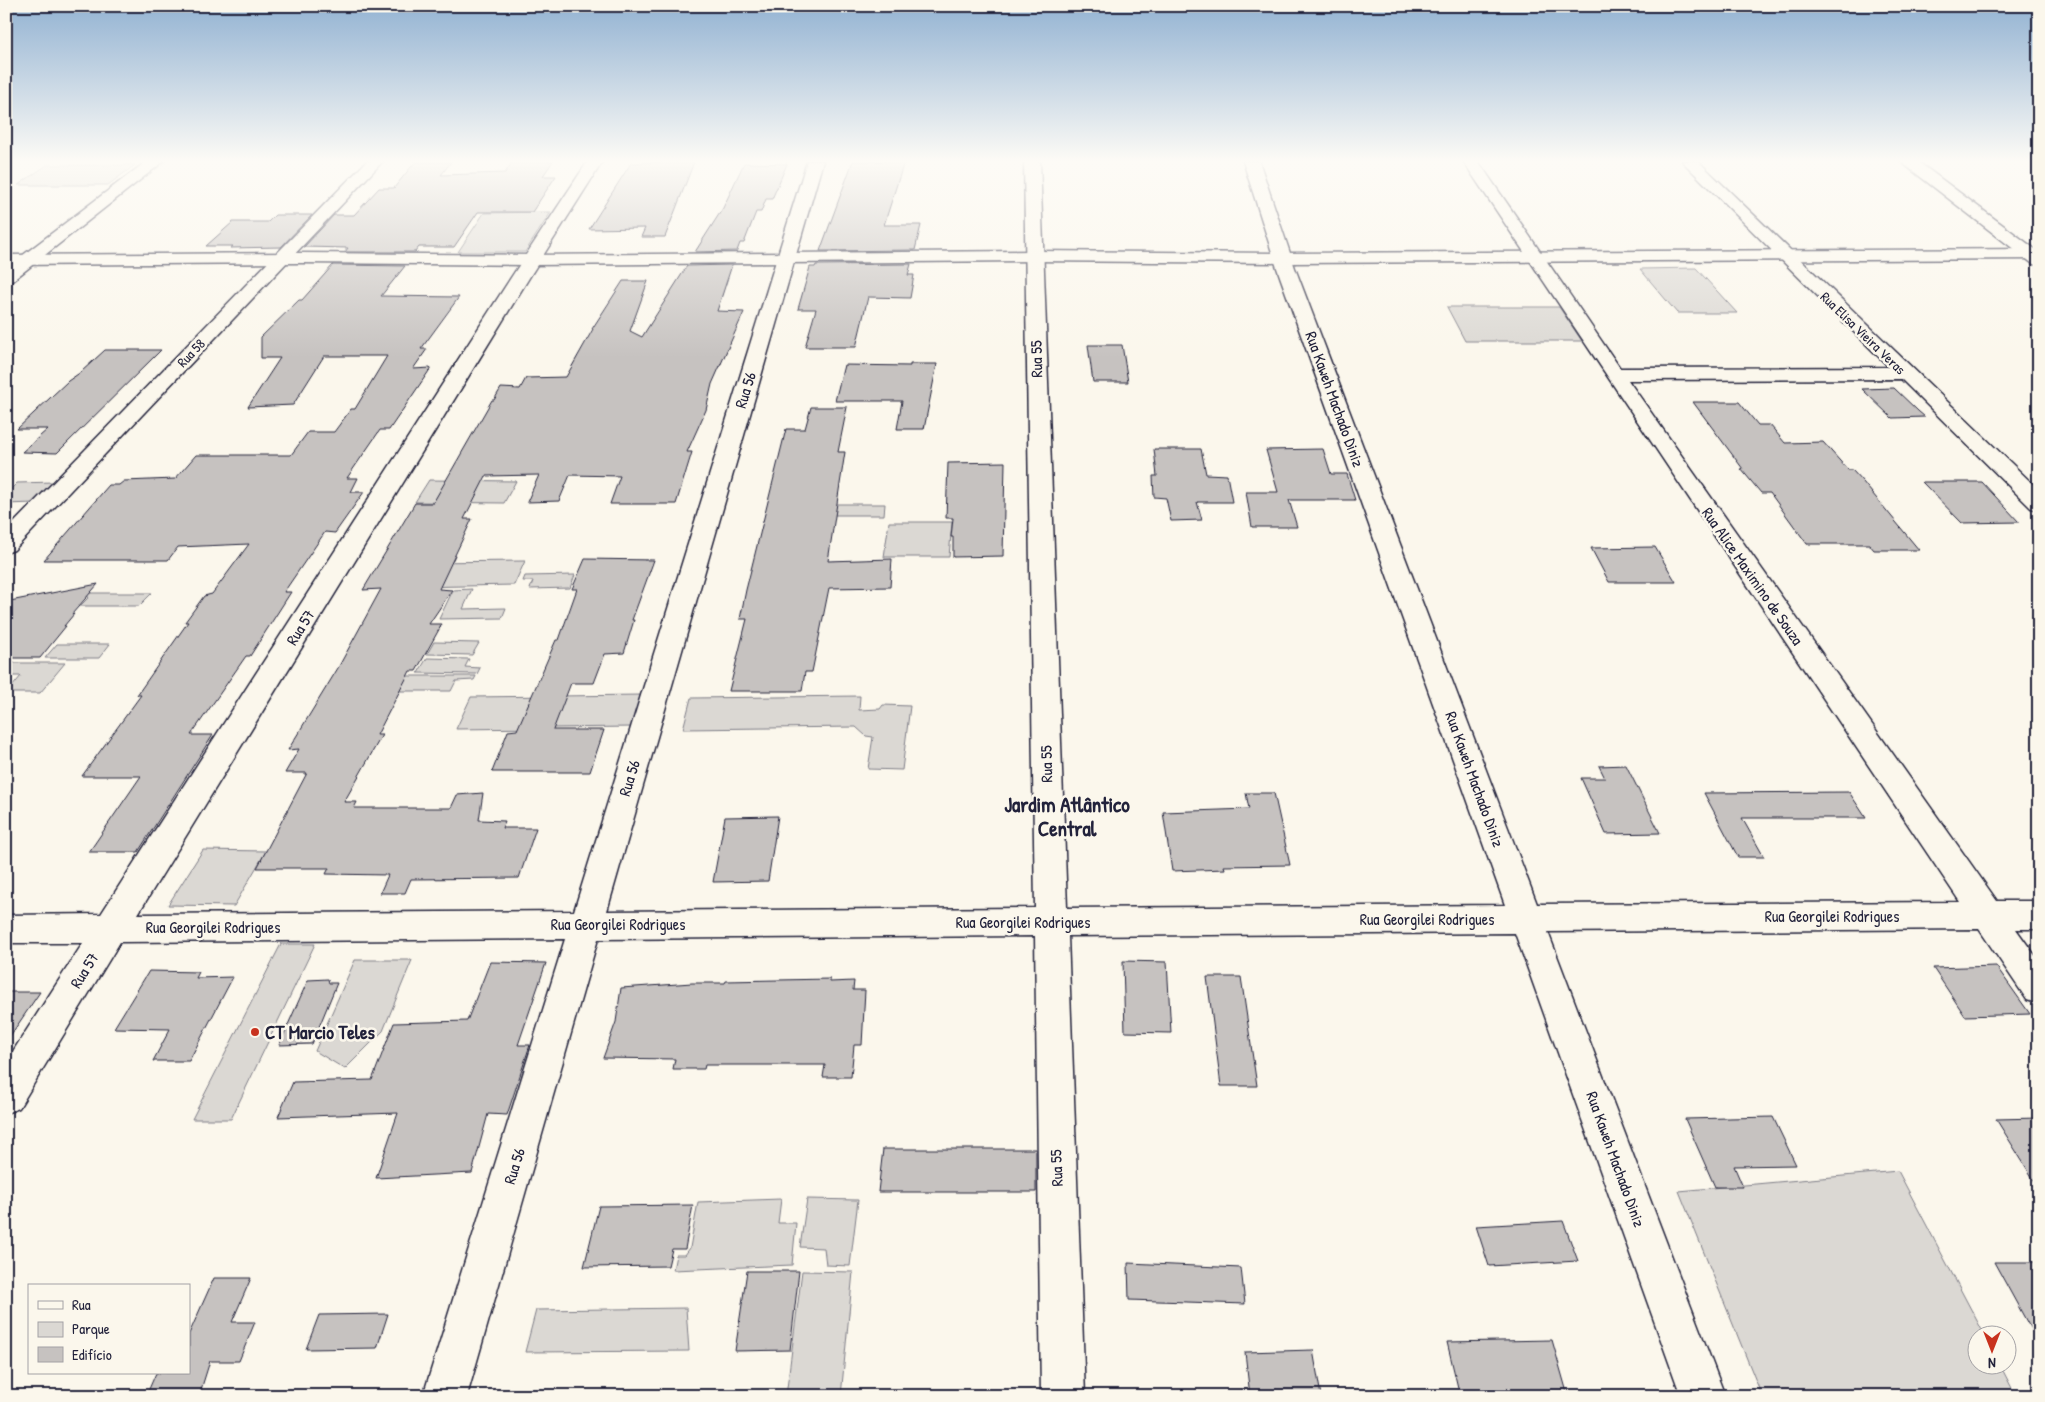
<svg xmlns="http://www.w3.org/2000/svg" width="2045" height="1402" font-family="'Patrick Hand',sans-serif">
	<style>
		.green { fill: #dbd8d3; stroke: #7e7d87 }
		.building { fill: #c6c2c0; stroke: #22223b }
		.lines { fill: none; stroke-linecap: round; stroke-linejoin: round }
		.minor-casing { stroke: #22223b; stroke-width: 3 }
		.tertiary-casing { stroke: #22223b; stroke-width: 3 }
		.minor { fill: #fbf7ec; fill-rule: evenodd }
		.tertiary { fill: #fbf7ec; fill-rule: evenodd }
		.poi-dot { fill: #c8321e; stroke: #fbf7ec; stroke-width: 2 }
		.labels { text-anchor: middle; stroke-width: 5; stroke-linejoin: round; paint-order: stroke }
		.far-street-label { font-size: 14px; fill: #22223b; stroke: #fbf7ec }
		.street-label { font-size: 16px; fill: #22223b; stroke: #fbf7ec }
		.near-poi-label { font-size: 19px; font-weight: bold; fill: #22223b; stroke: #fbf7ec; text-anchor: start }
		.district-label { font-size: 21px; font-weight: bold; fill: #22223b; stroke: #fbf7ec }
	</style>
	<rect width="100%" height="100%" fill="#fbf7ec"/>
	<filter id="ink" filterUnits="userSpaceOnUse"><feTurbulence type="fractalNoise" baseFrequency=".02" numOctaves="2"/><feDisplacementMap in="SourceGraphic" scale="10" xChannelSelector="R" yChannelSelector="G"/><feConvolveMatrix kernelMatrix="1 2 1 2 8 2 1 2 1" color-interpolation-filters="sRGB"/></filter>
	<g filter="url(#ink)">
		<path class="green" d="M47 165H135L108 185H18Z
			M551 212 525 252H458L484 213Z
			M1696 268 1737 313H1677L1640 269Z
			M1447 307H1559L1582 341H1465Z
			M429 480 516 481 504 503 415 502Z
			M54 482 34 503 6 504V491H9L17 483Z
			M828 504H885L884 515H827Z
			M889 522H952L949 557H884Z
			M525 561 514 585 413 587 426 562Z
			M575 575 570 588 530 589 533 581H523L525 576Z
			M472 589 463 609 506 608 502 618 439 619 453 590Z
			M76 593H152L139 606H80L89 597 74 595Z
			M434 642 479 643 472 655 427 654Z
			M57 644H110L99 658H45Z
			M427 658 469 659 465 667 480 668 477 674 418 673Z
			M6 663H65L40 693H7L21 676H6Z
			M398 676H476L474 680 456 681 451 691H389Z
			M643 695 633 727 456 729 471 697Z
			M860 696 859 710 880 709 883 705 910 706 902 770 868 769 873 737 866 736 856 727 683 729 691 698Z
			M203 850 266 851 234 906 168 905Z
			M281 944H315L231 1119H192Z
			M355 960H412L383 1031 345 1069 315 1051Z
			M1898 1171 1984 1334H1978V1364L2000 1365 2016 1396H1762L1679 1191Z
			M781 1199 778 1223H796L792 1265 673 1270 676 1255H685L690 1248 698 1202Z
			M807 1199 858 1200 850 1266 826 1265 824 1248 800 1247Z
			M802 1271 853 1272 841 1396H786Z
			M686 1308 689 1351 525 1352 536 1310Z"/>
		<path class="building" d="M513 161H553L543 176H556L532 212H478L454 247H419L415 252H345L348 248 304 247 334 215H354L379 188H394L415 162H451L441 175 505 173Z
			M853 161 904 162 884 225H921L915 250 820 251Z
			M694 162 665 237H641L645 228 589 229 631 163Z
			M744 163 787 164 772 199H766L761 212H756L744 243H740L737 251 695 252 723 208Z
			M275 215H312L281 247 230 248 233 246H206L233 222H268Z
			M911 264 908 275H914L910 298 868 297 856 347H805L816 309H798L810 267H815L816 265Z
			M333 265 405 266 381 296 459 297 421 349H427L413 369 431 368 389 430H380L347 478H358L351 492H364L335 533 325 532 284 592H291L250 656H246L191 735H213L138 852H89L141 776H82L141 695H137L188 622H185L204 596 212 594 249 544 178 547 168 560H44L109 485H119L124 481 175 479 196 455H291L308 432H334L351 409H355L387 356H324L293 405 248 407 280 358H261V337L299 300H302Z
			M732 265 717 311 744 312 712 384 706 410 687 452H692L676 504H610L620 476 570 475 559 501 527 502 539 475 486 476 464 519H472L439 589 452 590 429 624H442L416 671H410L377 735H382L344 802H357L354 808H451L457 795 483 793 479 820 505 821 502 828H536L519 878 411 879 405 893H380L388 875 326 874 329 868H257L307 773H285L299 749 288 750 338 668 381 589 363 590 415 503H433L492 400H494L501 388 520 389 526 378 566 377 593 329H592L623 281H648L630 331 642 337 687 266Z
			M1088 345H1122L1128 382H1093Z
			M105 350H161L57 453 22 452 48 429H17L68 381 81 372Z
			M910 364H937L924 429H897L902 401H835L844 365 910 366Z
			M1894 388 1918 411 1925 417 1892 418 1862 389Z
			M1693 402H1739L1758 425H1770L1785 443 1823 442 1848 470H1852L1863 482 1919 550H1874L1869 544H1807L1770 493H1761L1741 469H1743Z
			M811 407H847L838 452H845L828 561 892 559 890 587 829 588 812 672H805L802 691H729L747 619H740L746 590 786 429H805Z
			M1154 449H1201L1206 474 1227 475 1232 502H1197L1202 520 1171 521 1166 498 1154 497 1153 476H1157Z
			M1323 449 1331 474H1347L1355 500H1289L1297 527H1252L1246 492H1278L1266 450Z
			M1005 462 1003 556 953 557V537H951L953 518H946L948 463Z
			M1922 482H1982L2019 522 1962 523Z
			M1655 547 1676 582H1609L1591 548Z
			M585 559 654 560 632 620H634L624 653 605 654 594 683H571L553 730H604L590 772H492L508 731 517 730 556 640H559L577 589H572Z
			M98 584 72 614H74L64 626H66L40 658H6V612L10 601Z
			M1626 765 1660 833 1606 834 1581 778H1605L1599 766Z
			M1849 792 1866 818H1742L1764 857H1738L1704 793Z
			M1246 793H1274L1290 865 1224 866 1225 869 1172 871 1163 812 1249 809Z
			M778 816 768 881 713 882 725 817Z
			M1123 961 1167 962 1171 1033 1125 1032Z
			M490 962 546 963 518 1045H530L507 1115 488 1114 472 1173 376 1178 398 1113 278 1117 293 1082 372 1080 394 1023 467 1021Z
			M1996 966 2030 1014 1965 1016 1933 968Z
			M149 971 199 972 196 978 233 977 189 1061H153L170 1029 114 1028Z
			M1207 977H1241L1257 1086H1221Z
			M328 979 329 983H337L312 1044 279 1045 308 980Z
			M830 979V982L854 981 853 990H865L862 1045H854L851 1077H823L825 1065H705L704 1069H673L675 1059 603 1058 616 1022 621 988 692 983H725L726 981Z
			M6 992H40L6 1042Z
			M1773 1117 1796 1165 1734 1166 1743 1187H1715L1685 1119Z
			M2039 1118V1188L1996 1119Z
			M883 1149H1036V1192H878Z
			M693 1205 685 1249H672L668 1266 584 1267 599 1206Z
			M1563 1221 1578 1261 1489 1266 1476 1226Z
			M1994 1262H2039V1344Z
			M1128 1263 1241 1268 1245 1304 1129 1300Z
			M747 1271H799L790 1350 735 1351Z
			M214 1278H251L232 1322H255L239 1361H210L199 1396H146L156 1373H189V1334Z
			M388 1314 377 1348 306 1349 319 1315Z
			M1552 1340 1568 1396H1460L1447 1342Z
			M1313 1350 1321 1396H1250L1245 1352Z"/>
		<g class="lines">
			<g class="minor-casing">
				<path id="minor" d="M147 161H164L12 281 6 282V268Z
					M367 161H383L14 550 6 553V531Z
					M588 161H603L532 273 138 914 574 911 807 161H823L607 911 1035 908 1024 161H1040L1067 908 1505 905 1277 268 1243 161H1259L1295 268 1537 904 1960 902 1463 161H1478L1620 368 1889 367 1682 161H1698L2039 490V510L2031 508 1901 379 1628 380 1997 901H2039V929H2016L2039 961V1004L2027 1000 1979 929 1548 932 1725 1396H1681L1515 933 1068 936 1085 1396H1041L1035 936 598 939 467 1396H423L565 939 120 942 19 1108 6 1113V1062L83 943H6V915L101 914 514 273Z
					M1900 161H1917L2039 252V265L2033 264Z"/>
			</g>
			<g class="tertiary-casing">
				<path id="tertiary" d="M2039 249V259L1284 263 1034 261 531 265 301 263 6 265V255L301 253 531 255 1034 251 1284 253Z"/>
			</g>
			<use href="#minor" class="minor"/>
			<use href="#tertiary" class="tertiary"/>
		</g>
	</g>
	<linearGradient id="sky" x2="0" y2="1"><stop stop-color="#92b2d2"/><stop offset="0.45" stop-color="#fdfbf6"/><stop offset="1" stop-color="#fdfbf6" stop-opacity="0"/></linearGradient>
	<rect width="2045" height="358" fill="url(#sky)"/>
	<circle class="poi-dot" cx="255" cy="1032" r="5"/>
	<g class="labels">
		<g class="far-street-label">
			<text transform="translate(1863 333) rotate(44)" y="5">Rua Elisa Vieira Veras</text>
			<text transform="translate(191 353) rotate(-46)" y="5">Rua 58</text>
		</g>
		<g class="street-label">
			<text transform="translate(1036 359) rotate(-91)" y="6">Rua 55</text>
			<text transform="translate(745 390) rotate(-73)" y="6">Rua 56</text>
			<text transform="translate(1335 399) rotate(70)" y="6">Rua Kaweh Machado Diniz</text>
			<text transform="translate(1753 576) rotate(55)" y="6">Rua Alice Maximino de Souza</text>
			<text transform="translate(300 627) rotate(-58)" y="6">Rua 57</text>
			<text transform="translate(1046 764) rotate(-91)" y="6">Rua 55</text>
			<text transform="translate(629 778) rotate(-73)" y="6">Rua 56</text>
			<text transform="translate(1475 779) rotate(70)" y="6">Rua Kaweh Machado Diniz</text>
			<text x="1832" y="922">Rua Georgilei Rodrigues</text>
			<text x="1427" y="925">Rua Georgilei Rodrigues</text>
			<text x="1023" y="928">Rua Georgilei Rodrigues</text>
			<text x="618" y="930">Rua Georgilei Rodrigues</text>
			<text x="213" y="933">Rua Georgilei Rodrigues</text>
			<text transform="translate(84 970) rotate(-58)" y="6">Rua 57</text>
			<text transform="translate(1616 1159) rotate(70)" y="6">Rua Kaweh Machado Diniz</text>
			<text transform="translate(514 1166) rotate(-73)" y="6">Rua 56</text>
			<text transform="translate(1056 1168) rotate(-92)" y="6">Rua 55</text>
		</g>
		<g class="near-poi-label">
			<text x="265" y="1039">CT Marcio Teles</text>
		</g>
		<g class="district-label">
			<text x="1067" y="812">Jardim Atlântico<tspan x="1067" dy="24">Central</tspan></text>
		</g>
	</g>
	<rect width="2045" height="1402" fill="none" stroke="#fbf7ec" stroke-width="25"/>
	<rect x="12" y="12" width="2020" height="1377" fill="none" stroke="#22223b" stroke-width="2" filter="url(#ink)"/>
	<rect x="28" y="1284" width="162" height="90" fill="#fbf7ec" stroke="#a4a2a5"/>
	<rect x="38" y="1301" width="25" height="8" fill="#fbf7ec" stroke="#a4a2a5"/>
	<text x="72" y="1310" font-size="15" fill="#22223b">Rua</text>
	<rect x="38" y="1322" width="25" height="15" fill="#dbd8d3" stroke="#a4a2a5"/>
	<text x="72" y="1334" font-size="15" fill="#22223b">Parque</text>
	<rect x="38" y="1347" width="25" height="15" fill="#c6c2c0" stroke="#a4a2a5"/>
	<text x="72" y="1360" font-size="15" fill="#22223b">Edifício</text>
	<g transform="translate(1992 1350) rotate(180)"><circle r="24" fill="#fbf7ec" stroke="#a4a2a5"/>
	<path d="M0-4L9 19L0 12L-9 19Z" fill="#c8321e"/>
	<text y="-8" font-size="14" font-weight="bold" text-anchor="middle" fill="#22223b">N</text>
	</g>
</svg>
